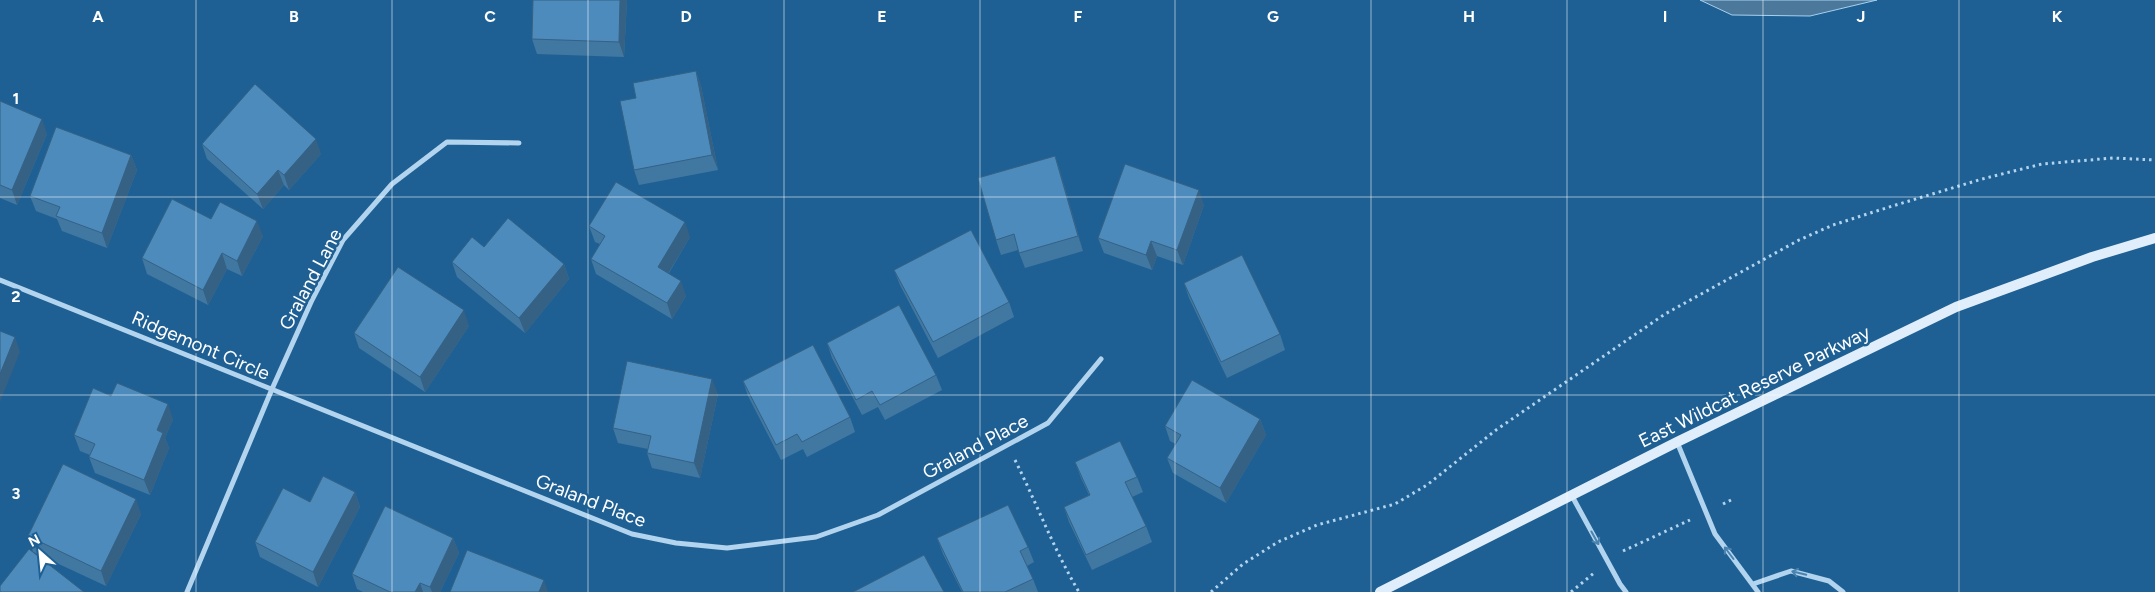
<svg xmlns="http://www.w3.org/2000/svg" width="2155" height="592" font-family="Figtree,sans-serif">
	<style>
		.water { fill: #4c789c; stroke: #a6d1ef }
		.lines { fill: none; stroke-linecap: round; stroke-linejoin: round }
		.path { stroke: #b2d4ee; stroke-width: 3; stroke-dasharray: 2.5 4; stroke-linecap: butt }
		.minor { stroke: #b2d4ee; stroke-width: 5 }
		.secondary { stroke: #dfeefa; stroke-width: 10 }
		.wall { fill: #4178a2 }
		.shaded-wall { fill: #356184 }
		.building { fill: #4c8bbc; stroke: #356184 }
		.oneway { stroke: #4b83af }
		.grid { fill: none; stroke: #fff; stroke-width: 1; stroke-opacity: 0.55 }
		.labels { text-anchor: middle; stroke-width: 5; stroke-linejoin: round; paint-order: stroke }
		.street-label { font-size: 19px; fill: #fff; stroke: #1f6094 }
		.grid-label { font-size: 16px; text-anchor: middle; font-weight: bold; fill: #fff; stroke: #1f6094; stroke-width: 5; stroke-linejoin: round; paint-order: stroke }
	</style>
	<rect width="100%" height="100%" fill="#1f6094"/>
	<path class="water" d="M1700 0H1877L1810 16 1732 15Z"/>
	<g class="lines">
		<path class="path" d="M1015 460C1037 504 1054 550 1079 592
			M1723 504 1731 500
			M1623 551 1690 520
			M1211 592 1243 564 1278 542 1317 525 1395 504 1427 485 1496 430 1665 314 1799 240 1833 225 1886 208 1982 179 2042 164 2113 158 2155 160
			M1571 592 1594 573"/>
		<path class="minor" d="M0 280 632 534 676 543 727 548 816 537 878 515 1048 423 1101 359
			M1677 442 1715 534 1758 592
			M1572 496 1620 584 1626 592
			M1753 584 1791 571 1829 581 1843 592
			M187 592 272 389 312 300 343 240 392 184 447 142 519 143"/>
		<path class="secondary" d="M1380 592 1677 442 1956 307 2092 257 2155 238"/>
	</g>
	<path class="wall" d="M533 0H627L624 57 537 54 532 39Z
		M696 71 701 86 718 170 639 185 634 170 636 98Z
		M0 101 47 134 17 205 0 198Z
		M202 144 321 154 289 190 284 185 263 209 207 159Z
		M131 155 137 170 107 248 62 231 57 219 36 211 30 196Z
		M1055 156 1060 171 1083 251 1025 268 1018 250 1001 255 996 240Z
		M1204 205 1183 265 1157 256 1152 270 1104 253 1098 238Z
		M211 219 263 236 242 276 227 269 208 305 147 274 142 258Z
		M589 226 690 237 669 273 686 296 672 319 596 274 591 259 600 244 595 242Z
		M484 247 564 264 569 279 525 333 457 277 452 262Z
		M894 270 1009 302 1014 317 938 358 900 285Z
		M1184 283 1280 334 1285 350 1227 378 1189 298Z
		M469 326 425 392 359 348 354 333Z
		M827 343 936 375 942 390 885 420 878 407 862 415 832 358Z
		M743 381 850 417 855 432 807 457 803 449 781 460 748 396Z
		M718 394 700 478 652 468 647 453 648 449 618 443 613 428Z
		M111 396 173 419 165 438 169 448 150 495 95 473 89 457 90 455 80 451 74 435Z
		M1260 419 1266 435 1226 503 1173 473 1167 458 1176 444 1170 441 1165 426Z
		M1075 462 1137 477 1143 492 1132 497 1146 526 1152 542 1092 570 1069 522 1064 507 1089 495 1081 478Z
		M355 492 360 507 318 587 260 557 255 542 310 502Z
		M141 514 106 586 33 552 28 536Z
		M453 538 459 553 440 592H363L357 589 352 574Z
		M937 538 1028 547 1034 562 1027 566 1033 579 1038 592H962L943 554Z"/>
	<path class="shaded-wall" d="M620 0H627L624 57 619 42Z
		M696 71 701 86 718 170 712 155Z
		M42 119 47 134 17 205 12 190Z
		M316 139 321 154 289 190 284 175Z
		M131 155 137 170 107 248 102 233Z
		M1055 156 1060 171 1083 251 1078 236Z
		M278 170 284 185 263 209 257 194Z
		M1199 190 1204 205 1183 265 1177 250Z
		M257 221 263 236 242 276 237 261Z
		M685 222 690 237 663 282 658 267Z
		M1151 241 1157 256 1152 270 1146 255Z
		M222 253 227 269 208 305 203 290Z
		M564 264 569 279 525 333 519 318Z
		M681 281 686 296 672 319 667 303Z
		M464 310 469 326 425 392 420 377Z
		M15 337 20 352 0 402V374Z
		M712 379 718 394 700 478 694 463Z
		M168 404 173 419 165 438 169 448 150 495 144 480 157 430Z
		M1260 419 1266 435 1226 503 1220 488Z
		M355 492 360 507 318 587 313 572Z
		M136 499 141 514 106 586 101 571Z
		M453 538 459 553 440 592H432L430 587Z
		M544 580 548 592H539Z
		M420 583 423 592H415Z"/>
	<path class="building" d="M533 0H620L619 42 532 39Z
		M696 71 712 155 634 170 620 101 636 98 633 83Z
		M255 84 316 139 284 175 278 170 257 194 202 144Z
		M0 101 42 119 12 190 0 185Z
		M56 127 131 155 102 233 56 216 60 207 30 196Z
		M1055 156 1078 236 1019 253 1014 234 996 240 978 178Z
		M1125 164 1199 190 1177 250 1151 241 1146 255 1098 238Z
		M616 182 685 222 658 267 681 281 667 303 591 259 605 236 589 226Z
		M172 199 211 219 220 202 257 221 237 261 222 253 203 290 142 258Z
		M508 218 564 264 519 318 452 262 472 237 484 247Z
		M971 230 1009 302 933 342 894 270Z
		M1242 255 1280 334 1221 362 1184 283Z
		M398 267 464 310 420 377 354 333Z
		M899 305 936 375 880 405 872 391 856 400 827 343Z
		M0 331 15 337 0 374Z
		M813 345 850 417 802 442 797 434 776 445 743 381Z
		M627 361 712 379 694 463 647 453 651 436 613 428Z
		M1192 380 1260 419 1220 488 1167 458 1181 435 1165 426Z
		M117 383 168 404 157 430 163 433 144 480 89 457 95 444 74 435 93 388 111 396Z
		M1120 441 1137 477 1125 482 1146 526 1086 555 1064 507 1090 495 1075 462Z
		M63 464 136 499 101 571 28 536Z
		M323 476 355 492 313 572 255 542 283 488 310 502Z
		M1008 505 1028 547 1020 551 1033 579 1005 592H963L937 538Z
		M385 506 453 538 430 587 420 583 415 592H390L352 574Z
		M29 549 84 592H0V586Z
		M467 550 544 580 539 592H450Z
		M924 555 944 592H853Z"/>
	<defs><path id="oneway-shaft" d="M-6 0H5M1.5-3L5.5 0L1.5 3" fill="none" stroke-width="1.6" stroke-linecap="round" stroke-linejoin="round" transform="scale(1.25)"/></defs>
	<g class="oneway">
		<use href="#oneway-shaft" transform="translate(1595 538) rotate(61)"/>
		<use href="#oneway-shaft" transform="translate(1729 553) rotate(-127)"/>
		<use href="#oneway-shaft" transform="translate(1799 573) rotate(-166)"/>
	</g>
	<path class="grid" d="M196 0V592M392 0V592M588 0V592M784 0V592M980 0V592M1175 0V592M1371 0V592M1567 0V592M1763 0V592M1959 0V592M0 197H2155M0 395H2155"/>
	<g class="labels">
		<g class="street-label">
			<text transform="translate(310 279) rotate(-62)" y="7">Graland Lane</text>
			<text transform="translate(201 345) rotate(23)" y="7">Ridgemont Circle</text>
			<text transform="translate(1754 386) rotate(-26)" y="7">East Wildcat Reserve Parkway</text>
			<text transform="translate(975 446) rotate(-28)" y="7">Graland Place</text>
			<text transform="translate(591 500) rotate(21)" y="7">Graland Place</text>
		</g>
	</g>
	<g class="grid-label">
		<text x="98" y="22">A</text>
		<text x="294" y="22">B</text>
		<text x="490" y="22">C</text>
		<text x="686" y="22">D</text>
		<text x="882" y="22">E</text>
		<text x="1078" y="22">F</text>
		<text x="1273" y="22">G</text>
		<text x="1469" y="22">H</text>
		<text x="1665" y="22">I</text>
		<text x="1861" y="22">J</text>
		<text x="2057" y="22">K</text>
		<text x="16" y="104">1</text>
		<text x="16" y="302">2</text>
		<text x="16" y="499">3</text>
	</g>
	<g transform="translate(40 552) rotate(333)" stroke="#1f6094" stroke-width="4" paint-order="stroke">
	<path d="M0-4L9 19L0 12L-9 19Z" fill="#ffffff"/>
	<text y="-8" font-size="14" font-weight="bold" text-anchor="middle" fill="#ffffff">N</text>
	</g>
</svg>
